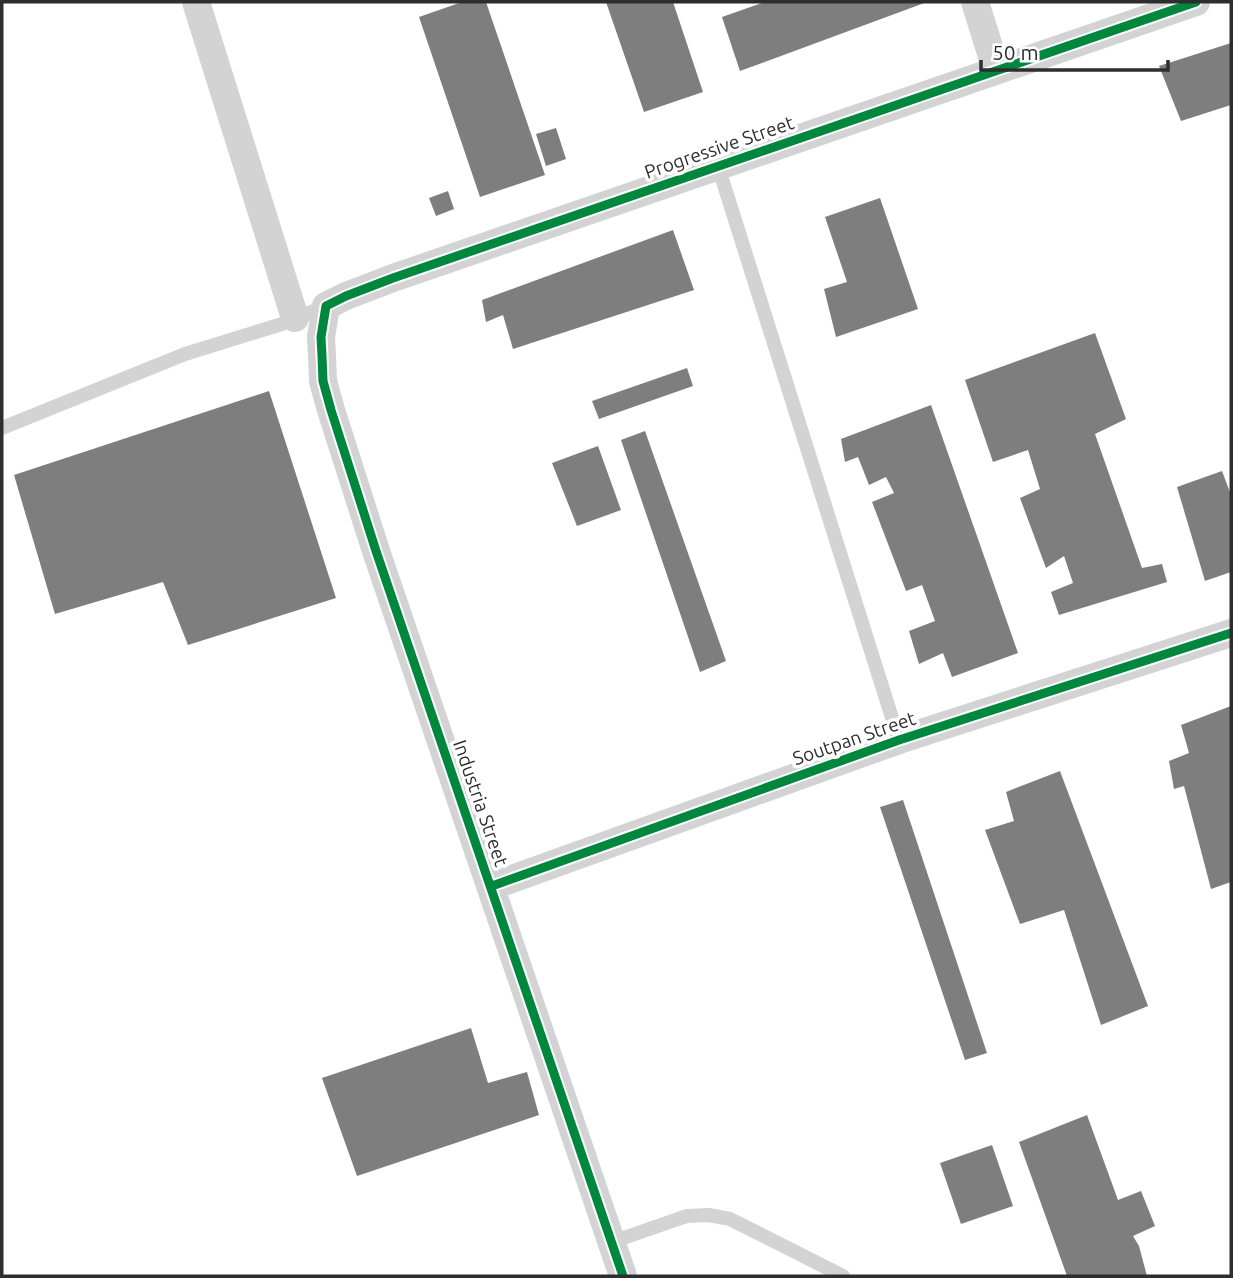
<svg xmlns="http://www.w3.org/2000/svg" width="1233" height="1278" font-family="Ubuntu,sans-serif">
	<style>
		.building { fill: #7e7e7e }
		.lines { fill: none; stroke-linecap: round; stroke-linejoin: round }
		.service { stroke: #d3d3d3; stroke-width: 14 }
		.minor { stroke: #d3d3d3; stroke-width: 28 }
		.cycleway-casing { stroke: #fff; stroke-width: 13 }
		.cycleway { stroke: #00873e; stroke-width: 9 }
		.labels { text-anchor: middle; stroke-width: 7; stroke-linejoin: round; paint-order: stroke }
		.street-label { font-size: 19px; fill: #2e2e2e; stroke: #fff }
	</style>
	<rect width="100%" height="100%" fill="#fff"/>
	<path class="building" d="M462 2H486L545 175 480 197 419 17Z
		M606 2H673L703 92 644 112Z
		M765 2H927L740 71 722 17Z
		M1231 43V105L1181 121 1159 66Z
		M556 128 566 159 546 166 536 134Z
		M448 191 454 209 436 216 429 198Z
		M880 198 918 309 836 337 824 289 847 282 825 217Z
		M673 230 694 290 513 349 503 315 486 322 482 300Z
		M1095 333 1126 419 1095 434 1142 568 1162 564 1167 582 1059 615 1051 592 1073 583 1064 556 1046 568 1020 498 1040 489 1028 450 993 462 965 380Z
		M687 368 693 386 599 419 592 401Z
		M269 391 336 598 188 645 163 582 55 614 14 475Z
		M931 405 1018 653 952 677 943 653 919 664 909 631 935 621 922 585 906 591 872 502 894 493 886 477 869 485 858 457 845 462 841 439Z
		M645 431 726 661 700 672 621 440Z
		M598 446 621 510 577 526 552 463Z
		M1222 471 1231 495V572L1205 581 1177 487Z
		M1231 706V882L1211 889 1184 786 1174 789 1169 761 1189 753 1181 725Z
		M1060 771 1148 1006 1101 1025 1064 910 1020 924 985 830 1014 821 1006 792Z
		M903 800 987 1053 965 1060 880 807Z
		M471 1028 488 1083 527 1072 539 1115 357 1176 322 1078Z
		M1087 1115 1118 1200 1141 1191 1155 1226 1133 1236 1139 1246 1147 1276H1067L1019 1142Z
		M992 1145 1013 1206 961 1224 940 1163Z"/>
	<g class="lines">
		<path class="service" d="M718 166 899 740
			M2 428 185 354 282 324 326 306
			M612 1242 675 1220 687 1216 709 1215 730 1219 843 1276"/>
		<path class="minor" d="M196 2 295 318
			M975 2 996 69
			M492 886 899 740 1231 633
			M623 1276 376 551 331 410 323 381 322 356 321 337 326 306 346 296 393 278 1196 2"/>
		<g class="cycleway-casing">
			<path id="cycleway" d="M492 886 899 740 1231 633
				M623 1276 376 551 331 410 323 381 322 356 321 337 326 306 346 296 393 278 1196 2"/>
		</g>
		<use href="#cycleway" class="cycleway"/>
	</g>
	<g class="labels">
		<g class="street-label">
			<text transform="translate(719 147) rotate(-19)" y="7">Progressive Street</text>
			<text transform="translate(854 738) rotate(-19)" y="7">Soutpan Street</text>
			<text transform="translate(481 803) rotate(71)" y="7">Industria Street</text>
		</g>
	</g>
	<rect width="1233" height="1278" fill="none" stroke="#2e2e2e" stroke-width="7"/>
	<path d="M981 60v10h187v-10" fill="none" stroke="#2e2e2e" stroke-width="3.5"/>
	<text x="992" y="60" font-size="21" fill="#2e2e2e" stroke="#ffffff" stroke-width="5" paint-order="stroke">50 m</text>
</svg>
